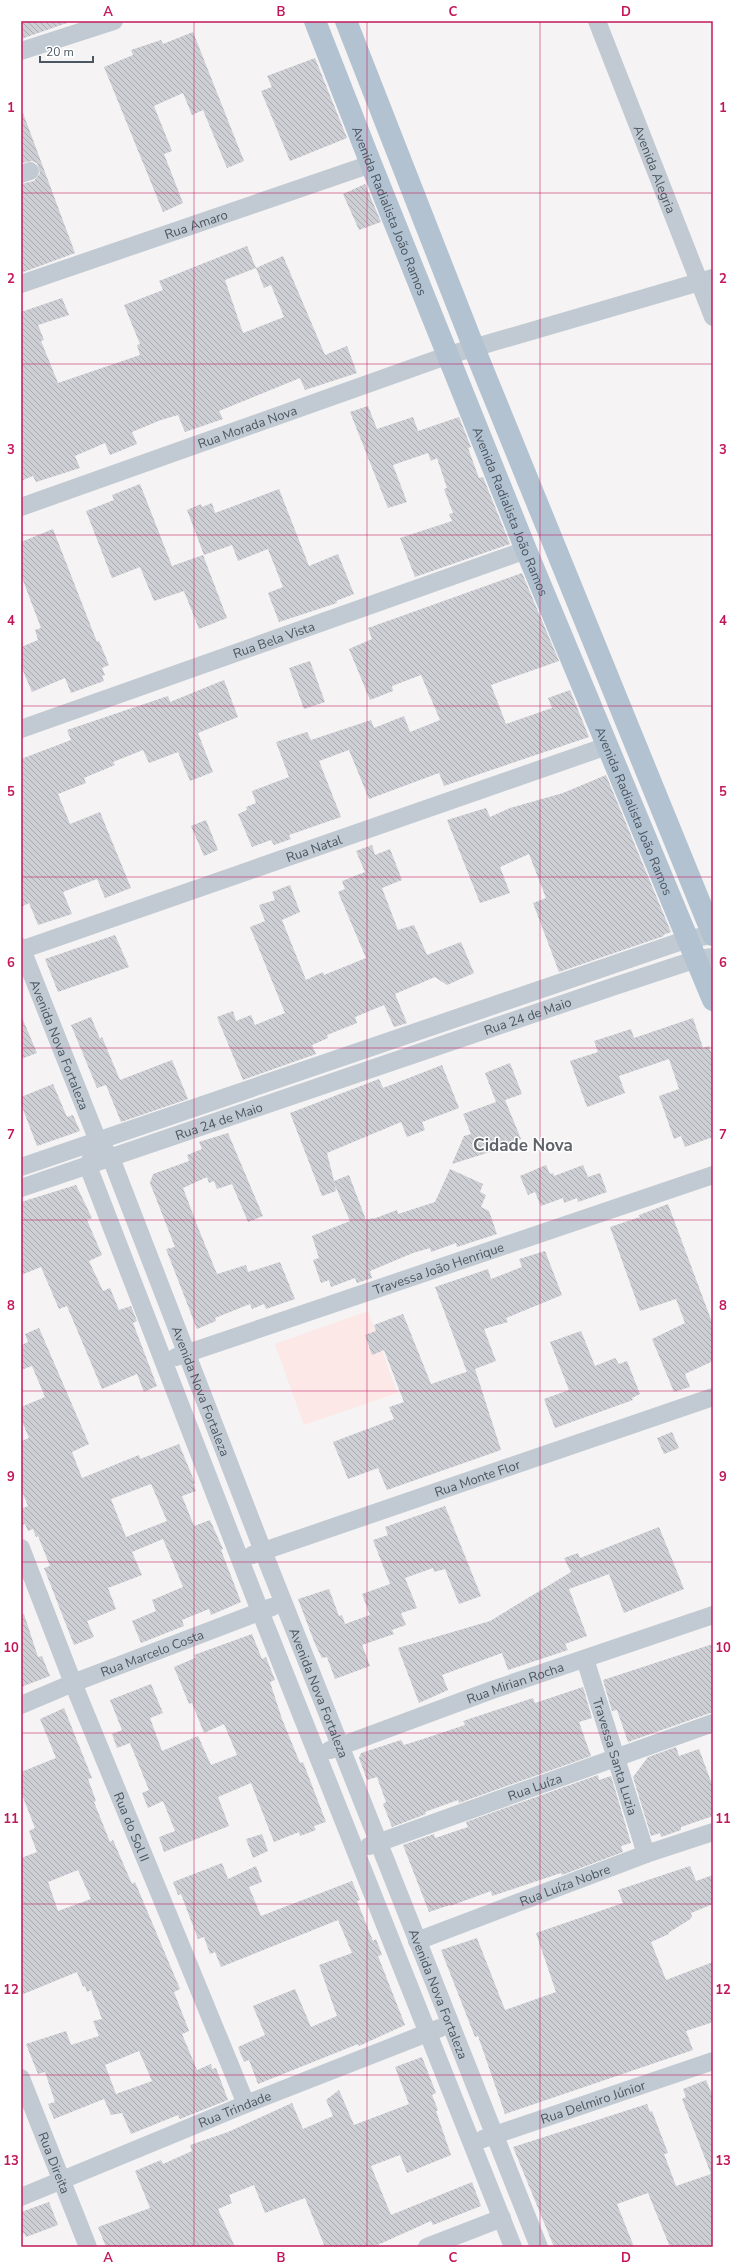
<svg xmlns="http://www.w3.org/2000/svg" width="734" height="2268" font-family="'Nunito Sans',sans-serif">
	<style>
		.medical { fill: #fce8e6 }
		.building { fill: url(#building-back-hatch); fill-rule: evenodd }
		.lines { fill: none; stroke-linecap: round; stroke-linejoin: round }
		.street { stroke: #c1cad2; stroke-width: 18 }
		.primary { stroke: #b3c2d1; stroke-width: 22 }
		.grid { fill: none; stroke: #c2185b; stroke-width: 1; stroke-opacity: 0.55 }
		.labels { text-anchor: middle; stroke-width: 3; stroke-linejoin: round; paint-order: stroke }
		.street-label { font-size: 13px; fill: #4a5661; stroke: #fff }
		.district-label { font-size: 17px; font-weight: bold; fill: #5f6368; stroke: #fff }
		.neatline { fill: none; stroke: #c2185b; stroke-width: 1.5 }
		.grid-label { font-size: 13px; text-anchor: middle; font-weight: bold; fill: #c2185b }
	</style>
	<defs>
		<pattern id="building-back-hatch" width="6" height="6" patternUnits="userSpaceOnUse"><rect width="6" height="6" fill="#cdcfd5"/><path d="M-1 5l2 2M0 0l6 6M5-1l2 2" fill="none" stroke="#a8abb0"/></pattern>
	</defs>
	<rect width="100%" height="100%" fill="#f5f3f3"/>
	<path class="medical" d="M368 1311 397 1393 304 1425 275 1344Z"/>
	<path class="building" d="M21 21H67V23L21 39Z
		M193 32 244 161 227 168 203 110 192 115 183 93 154 106 172 151 164 154 183 203 163 212 104 67 133 55 131 50 161 40 163 44Z
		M315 58 347 138 290 161 261 91 272 87 267 76Z
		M23 113 75 253 21 273V184L34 181 40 173 37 163 32 161 21 163V114Z
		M365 184 381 222 359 230 343 194Z
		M247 246 256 268 283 256 325 355 347 346 357 373 305 390 300 378 219 411 223 419 185 432 178 415 161 420 132 432 137 444 110 455 105 443 75 456 80 468 36 482 33 476 21 481V312L62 298 69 315 38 325 44 340 41 341 58 383 140 355 137 345 140 344 124 305 163 290 159 281ZM256 268 264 288 271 285 284 317 243 333 225 280Z
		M368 406 377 429 413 417 418 431 459 417 471 447 468 448 479 478 483 477 510 544 415 577 400 538 452 521 449 514 453 513 444 489 447 488 437 458 431 461 428 453 393 465 407 502 388 508 350 412Z
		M140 484 172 566 203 555 227 618 199 629 184 591 154 601 140 567 112 578 86 511 114 500 112 495Z
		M279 489 309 566 338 554 354 594 336 601 337 603 279 622 268 593 283 587 268 549 238 561 232 545 204 555 187 510 201 504 202 507 212 503 215 513Z
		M53 529 97 642 99 641 109 665 102 668 105 675 102 676 104 681 71 693 65 678 32 692 21 666V647L38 640 35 630 41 628 21 575V542Z
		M522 573 559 661 491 685 506 724 552 708 548 698 570 690 589 737 444 786 439 773 369 799 349 750 319 761 341 817 289 835 291 839 274 845 271 840 252 847 238 814 247 810 246 807 256 803 252 791 289 777 276 742 307 732 311 740 371 720 374 728 404 716 410 732 440 720 421 675 392 686 393 691 370 700 349 649 372 639 368 628Z
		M310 661 325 702 304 709 289 668Z
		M224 680 238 717 198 733 213 772 190 781 178 752 149 763 143 750 113 762 115 765 84 778 86 783 58 794 70 824 100 812 131 888 105 898 97 879 63 892 72 914 38 925 29 903 21 907V759L71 740 67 730 168 696 170 702Z
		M606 775 671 932 663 935 664 936 559 972 533 903 546 898 529 854 500 867 510 893 480 903 447 820 486 808 490 817 510 808 563 793Z
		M206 820 218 850 204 856 191 826Z
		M372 845 375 855 390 849 402 880 382 888 398 930 414 925 427 955 461 942 474 973 447 985 435 977 395 994 407 1023 394 1027 384 1005 355 1017 357 1023 327 1035 328 1038 312 1045 316 1054 243 1080 217 1017 233 1011 236 1021 251 1015 255 1025 285 1013 250 927 265 921 259 905 275 900 272 892 290 885 300 912 282 920 306 980 323 972 324 975 366 958 338 892 345 889 342 881 365 872 356 851Z
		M115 935 129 967 58 992 45 959Z
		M21 1015 37 1053 21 1059Z
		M91 1017 100 1039 102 1037 120 1080 172 1060 188 1099 121 1122 106 1085 97 1088 71 1025Z
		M693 1018 703 1048 709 1046 713 1058V1137L685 1147 681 1136 674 1139 659 1096 679 1089 669 1059 619 1076 625 1093 587 1107 570 1061 598 1052 594 1041 631 1029 634 1038Z
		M510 1063 522 1094 505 1100 521 1139 508 1144 509 1146 452 1164 464 1136 471 1134 463 1114 496 1102 485 1073Z
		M442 1065 459 1108 422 1122 425 1130 407 1137 401 1122 327 1153 334 1181 349 1175 366 1220 372 1218 373 1219 397 1210 398 1214 435 1202 450 1169 483 1184 480 1192 486 1195 481 1207 489 1211 497 1234 457 1247 456 1243 431 1252 430 1248 413 1253 370 1271 372 1278 357 1283 355 1278 331 1287 329 1280 321 1283 313 1260 319 1258 312 1236 350 1221 335 1185 336 1191 322 1196 290 1113 379 1079 383 1088Z
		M53 1084 67 1117 73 1115 80 1131 37 1146 21 1104V1097Z
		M228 1133 263 1216 248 1222 232 1184 217 1189 214 1181 209 1183 207 1177 183 1188 199 1230 217 1274 246 1265 248 1272 280 1262 295 1299 266 1309 264 1304 252 1309 250 1304 215 1318 216 1321 197 1329 166 1249 175 1247 150 1183 153 1174 189 1161 187 1155 202 1149 199 1142Z
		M546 1165 550 1174 553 1173 554 1176 583 1165 588 1177 600 1173 607 1192 578 1202 577 1198 564 1203 563 1198 541 1206 535 1192 528 1195 520 1176Z
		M76 1185 92 1218 87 1220 102 1255 89 1261 103 1291 110 1288 119 1310 131 1306 137 1321 133 1323 157 1386 144 1392 137 1374 102 1389 67 1306 59 1309 41 1267 21 1275V1202Z
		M668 1204 713 1325V1361L685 1374 690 1387 674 1392 652 1339 685 1323 676 1299 640 1311 610 1227 640 1217 639 1215Z
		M545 1251 562 1295 506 1318 508 1322 484 1329 496 1361 467 1372 435 1287 488 1269 491 1279 522 1267 519 1259Z
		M403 1314 431 1384 475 1369 501 1450 387 1490 378 1468 348 1479 333 1442 394 1419 389 1407 404 1402 384 1350 372 1355 365 1335 376 1331 374 1325Z
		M39 1328 89 1444 72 1452 82 1478 139 1455 140 1459 179 1444 195 1483 193 1484 196 1491 182 1496 194 1526 210 1520 223 1549 221 1550 241 1602 211 1615 209 1609 182 1620 184 1626 141 1643 132 1621 156 1611 152 1600 183 1587 163 1539 132 1552 142 1575 108 1588 116 1609 87 1621 94 1637 74 1645 44 1568 50 1566 38 1536 36 1537 33 1529 28 1531 25 1524 21 1526V1509L28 1506 21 1489V1441L29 1438 21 1419V1407L45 1397 32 1366 21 1370V1345L28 1342 25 1334ZM151 1484 167 1521 126 1537 111 1499Z
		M581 1331 595 1366 615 1358 619 1364 627 1361 640 1394 632 1398 633 1400 555 1428 544 1399 569 1390 550 1342Z
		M672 1432 679 1448 664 1454 657 1438Z
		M445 1506 481 1596 459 1604 445 1569 434 1572 433 1568 405 1578 417 1608 401 1613 406 1625 392 1630 394 1634 362 1645 370 1666 335 1679 327 1657 322 1658 315 1644 298 1599 329 1589 339 1616 342 1615 345 1624 370 1615 362 1594 390 1584 373 1540 388 1535 385 1527Z
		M659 1527 684 1589 624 1613 609 1574 569 1589 587 1636 565 1644 568 1650 508 1670 502 1653 442 1675 448 1690 419 1703 398 1648 490 1621 571 1572 564 1558 578 1553 580 1558Z
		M21 1614H24L38 1657 42 1656 50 1676 21 1687Z
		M252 1634 262 1659 266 1657 275 1680 270 1682 282 1719 300 1763 303 1762 326 1822 314 1826 316 1830 300 1836 299 1832 274 1842 251 1783 218 1797 229 1826 164 1852 159 1837 175 1831 163 1801 148 1808 142 1793 149 1790 130 1743 117 1748 112 1734 122 1730 110 1700 151 1684 163 1713 150 1718 162 1751 198 1736 211 1765 237 1755 224 1724 204 1733 192 1703 189 1704 174 1667 195 1658 194 1655Z
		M713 1644V1712L628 1742 617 1710 612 1711 603 1680Z
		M583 1687 592 1718 579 1722 591 1756 459 1803 458 1800 425 1812 426 1814 392 1827 383 1804 386 1802 377 1777 367 1780 359 1758 361 1753 401 1740 404 1745 423 1739 465 1725 463 1721 533 1698 535 1703Z
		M64 1708 92 1778 88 1779 96 1801 94 1802 110 1842 113 1840 132 1884 135 1882 180 1989 174 1992 189 2031 182 2034 197 2070 211 2064 212 2069 216 2068 228 2100 180 2119 178 2115 131 2134 122 2113 111 2115 104 2099 54 2119 48 2104 55 2102 45 2072 38 2074 26 2044 66 2031 71 2045 99 2036 93 2021 102 2019 91 1990 87 1992 85 1986 83 1987 77 1972 21 1995V1858L37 1852 29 1831 35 1828 21 1792V1772L56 1758 40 1719ZM78 1870 91 1899 58 1911 48 1882ZM139 2051 152 2081 116 2094 105 2065Z
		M676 1747 679 1756 699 1749 713 1787V1816L681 1827V1830L661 1837 660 1833 651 1836 633 1777 648 1757Z
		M598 1775 599 1780 611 1776 631 1843 621 1846 623 1852 562 1875 561 1873 492 1896 491 1891 450 1906V1905L429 1912 403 1845 434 1834 435 1838 468 1827 466 1822Z
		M262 1834 268 1851 253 1858 246 1839Z
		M222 1863 228 1879 256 1866 262 1882 249 1887 261 1916 352 1881 360 1900 357 1901 373 1941 376 1939 382 1955 378 1956 405 2025 359 2046 358 2044 258 2084 249 2060 244 2062 238 2047 265 2035 253 2006 295 1989 311 2027 337 2016 319 1965 352 1953 338 1920 221 1967 215 1952 210 1954 204 1937 198 1939 181 1894 178 1895 173 1882Z
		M690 1866 696 1881 713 1875V1904L691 1913 692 1917 689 1920 668 1933 669 1934 651 1942 666 1980 713 1962V2022L686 2031 693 2050 505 2114 478 2036 475 2037 441 1950 477 1938 505 2010 556 1992 536 1933 623 1903 618 1890Z
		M422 2057 436 2093 432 2095 438 2110 436 2111 451 2155 407 2173 400 2155 371 2166 391 2215 472 2182 481 2206 433 2225 431 2221 373 2247H325L305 2198 265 2213 254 2185 229 2195 232 2203 218 2209 235 2247H106L98 2227 150 2208 135 2171 161 2160 163 2164 192 2151 190 2145 228 2132 292 2103 303 2129 333 2116 326 2100 339 2090 354 2125 409 2104 395 2067Z
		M706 2080 713 2097V2247H670L648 2193 617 2204 634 2247H554L513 2147 647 2104 650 2112 652 2111 668 2153 664 2154 676 2186 711 2174 682 2099 686 2097 683 2089Z
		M49 2202 58 2225 26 2237 24 2233 21 2235V2212Z"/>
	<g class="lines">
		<g class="street">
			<path id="s1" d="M597 21 713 317"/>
			<path d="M21 51 114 21"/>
			<path d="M21 174 30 171"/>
			<path id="s2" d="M21 284 371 164"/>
			<path id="s3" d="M21 507 449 355 713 278"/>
			<path id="s4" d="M21 729 526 550"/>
			<path id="s5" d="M21 947 98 1141 111 1158 263 1551 539 2247"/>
			<path id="s6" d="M21 950 607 746"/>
			<path d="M98 1141 88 1166 260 1611 513 2247"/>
			<path d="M21 1167 688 939 713 935"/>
			<path id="s7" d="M21 1188 615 986 697 959 713 957"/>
			<path id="s8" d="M176 1357 713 1175"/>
			<path id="s9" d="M21 1548 73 1683 246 2104"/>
			<path id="s10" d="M252 1555 713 1397"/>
			<path id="s11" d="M585 1659 646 1854"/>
			<path id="s12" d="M21 1705 73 1683 272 1607"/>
			<path id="s13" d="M330 1750 492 1690 713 1615"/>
			<path id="s14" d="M369 1846 713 1723"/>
			<path id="s15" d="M417 1941 646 1854 713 1832"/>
			<path id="s16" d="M21 2078 88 2247"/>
			<path id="s17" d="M483 2139 713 2061"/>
			<path id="s18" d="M21 2197 246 2104 440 2028"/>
			<path d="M427 2247 502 2218"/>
		</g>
		<g class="primary">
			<path id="s19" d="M315 21 371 164 526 550 713 1000"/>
			<path d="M346 21 474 348 713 935"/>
		</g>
	</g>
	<path class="grid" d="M194 21V2247M367 21V2247M540 21V2247M21 193H713M21 364H713M21 535H713M21 706H713M21 877H713M21 1048H713M21 1220H713M21 1391H713M21 1562H713M21 1733H713M21 1904H713M21 2075H713"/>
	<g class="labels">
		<g class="street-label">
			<text dy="5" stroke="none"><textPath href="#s1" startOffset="159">Avenida Alegria</textPath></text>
			<text dy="5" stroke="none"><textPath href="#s19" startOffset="204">Avenida Radialista João Ramos</textPath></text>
			<text dy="5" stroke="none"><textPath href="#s2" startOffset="185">Rua Amaro</textPath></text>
			<text dy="5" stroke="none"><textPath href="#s3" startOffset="240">Rua Morada Nova</textPath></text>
			<text dy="5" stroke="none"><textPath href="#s19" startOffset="528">Avenida Radialista João Ramos</textPath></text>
			<text dy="5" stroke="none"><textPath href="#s4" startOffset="268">Rua Bela Vista</textPath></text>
			<text dy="5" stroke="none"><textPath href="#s19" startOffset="852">Avenida Radialista João Ramos</textPath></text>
			<text dy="5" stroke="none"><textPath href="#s6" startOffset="310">Rua Natal</textPath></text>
			<text dy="5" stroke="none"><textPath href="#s7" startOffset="535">Rua 24 de Maio</textPath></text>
			<text dy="5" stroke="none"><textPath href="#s5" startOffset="105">Avenida Nova Fortaleza</textPath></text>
			<text dy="5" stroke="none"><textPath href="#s7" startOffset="209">Rua 24 de Maio</textPath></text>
			<text dy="5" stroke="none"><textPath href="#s8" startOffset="277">Travessa João Henrique</textPath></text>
			<text dy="5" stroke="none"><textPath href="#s5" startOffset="480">Avenida Nova Fortaleza</textPath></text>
			<text dy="5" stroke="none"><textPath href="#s10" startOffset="238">Rua Monte Flor</textPath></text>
			<text dy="5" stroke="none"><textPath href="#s12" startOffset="141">Rua Marcelo Costa</textPath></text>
			<text dy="5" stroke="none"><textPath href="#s13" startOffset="197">Rua Mirian Rocha</textPath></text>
			<text dy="5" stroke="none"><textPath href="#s5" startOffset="804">Avenida Nova Fortaleza</textPath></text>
			<text dy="5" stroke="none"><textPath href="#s11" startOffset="102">Travessa Santa Luzia</textPath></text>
			<text dy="5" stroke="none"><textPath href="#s14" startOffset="176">Rua Luíza</textPath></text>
			<text dy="5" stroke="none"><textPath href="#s9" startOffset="300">Rua do Sol II</textPath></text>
			<text dy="5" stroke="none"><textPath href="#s15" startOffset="158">Rua Luíza Nobre</textPath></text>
			<text dy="5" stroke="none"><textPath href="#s5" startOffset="1128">Avenida Nova Fortaleza</textPath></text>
			<text dy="5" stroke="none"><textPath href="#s17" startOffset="116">Rua Delmiro Júnior</textPath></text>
			<text dy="5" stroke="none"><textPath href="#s18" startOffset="231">Rua Trindade</textPath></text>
			<text dy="5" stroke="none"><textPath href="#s16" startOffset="91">Rua Direita</textPath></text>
		</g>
		<g class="district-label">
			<text x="523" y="1151">Cidade Nova</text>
		</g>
	</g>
	<rect width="734" height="2268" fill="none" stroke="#ffffff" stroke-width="44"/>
	<path d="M40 56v6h53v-6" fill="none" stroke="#4a5661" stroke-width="2"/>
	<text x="46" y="56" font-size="12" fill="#4a5661" stroke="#ffffff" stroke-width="3" paint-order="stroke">20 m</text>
	<rect x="22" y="22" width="690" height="2224" class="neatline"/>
	<g class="grid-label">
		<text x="108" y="16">A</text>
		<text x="281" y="16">B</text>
		<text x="453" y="16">C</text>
		<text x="626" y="16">D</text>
		<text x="11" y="112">1</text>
		<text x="723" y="112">1</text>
		<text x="11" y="283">2</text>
		<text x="723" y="283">2</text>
		<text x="11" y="454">3</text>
		<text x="723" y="454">3</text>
		<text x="11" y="625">4</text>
		<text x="723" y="625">4</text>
		<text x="11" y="796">5</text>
		<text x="723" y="796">5</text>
		<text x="11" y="967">6</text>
		<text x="723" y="967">6</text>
		<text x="11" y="1139">7</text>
		<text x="723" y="1139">7</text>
		<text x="11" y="1310">8</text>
		<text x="723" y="1310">8</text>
		<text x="11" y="1481">9</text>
		<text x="723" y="1481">9</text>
		<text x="11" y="1652">10</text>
		<text x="723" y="1652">10</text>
		<text x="11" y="1823">11</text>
		<text x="723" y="1823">11</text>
		<text x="11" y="1994">12</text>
		<text x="723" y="1994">12</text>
		<text x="11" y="2165">13</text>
		<text x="723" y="2165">13</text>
		<text x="108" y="2262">A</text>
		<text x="281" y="2262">B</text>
		<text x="453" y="2262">C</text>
		<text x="626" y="2262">D</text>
	</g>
</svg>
